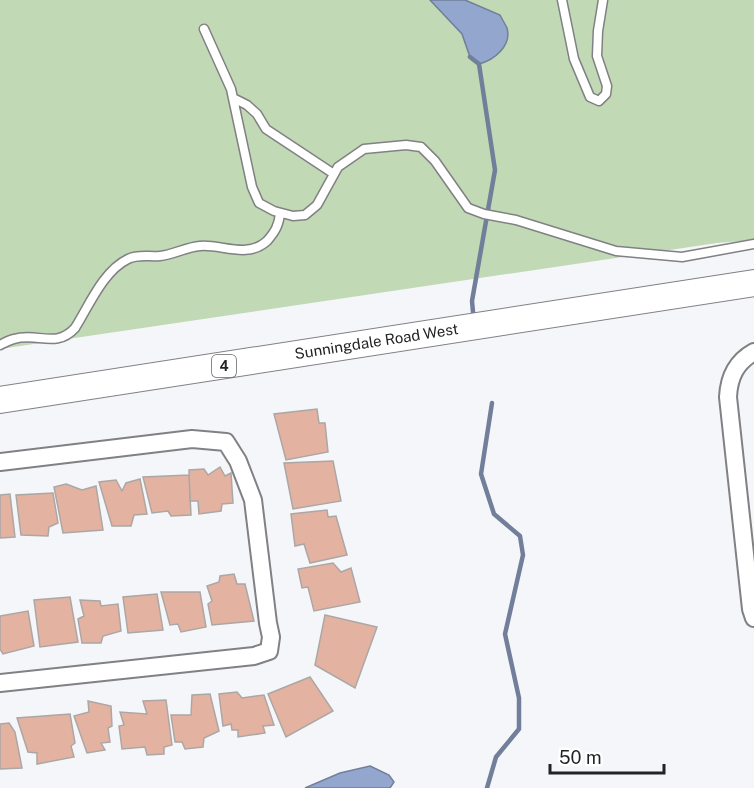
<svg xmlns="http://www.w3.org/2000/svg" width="754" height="788" font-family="'Public Sans',sans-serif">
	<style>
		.green { fill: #c1d9b4 }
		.water { fill: #93a6cd; stroke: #717f9a; stroke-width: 1.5 }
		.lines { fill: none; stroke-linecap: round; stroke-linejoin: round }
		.stream { stroke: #717f9a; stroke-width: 4.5 }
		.building { fill: #e3b2a1; stroke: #aba7a5; stroke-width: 1.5 }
		.lane-casing { stroke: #818185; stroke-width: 11 }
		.street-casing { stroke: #818185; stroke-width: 20 }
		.primary-casing { stroke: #818185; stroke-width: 28 }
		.lane { stroke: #fff; stroke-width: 8 }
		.street { stroke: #fff; stroke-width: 16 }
		.primary { stroke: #fff; stroke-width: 26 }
		.labels { text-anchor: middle; stroke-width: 4.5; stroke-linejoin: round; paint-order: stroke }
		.shield { fill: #fff; stroke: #646566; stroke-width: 1.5 }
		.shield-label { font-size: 14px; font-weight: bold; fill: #222324 }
		.street-label { font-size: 15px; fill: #222324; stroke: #fff }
	</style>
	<rect width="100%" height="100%" fill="#f5f6fa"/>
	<path class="green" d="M0 0H754V240L717 243 0 349Z"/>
	<path class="water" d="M430 0H465L500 15C502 19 505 24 507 28 512 46 494 60 479 64L470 57 462 34Z
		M370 766 389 775 394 782 390 788H305L340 773Z"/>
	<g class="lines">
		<path class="stream" d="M470 57 479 64 495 170 472 301 473 312
			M487 788 496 757 519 729V698L505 634 523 555 520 536 494 514 481 474 492 403"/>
	</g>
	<path class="building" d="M317 409 319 423H325L328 452 286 460 274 414Z
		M333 461 341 501 293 509 284 463Z
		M220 467 225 476 231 473 233 503 222 504 221 511 199 514 198 501H190L189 470 204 469 208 475Z
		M189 475 191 515 171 516 168 511 152 513 143 477Z
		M140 479 147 514 134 515 131 526H112L99 482 116 480 122 491 126 483Z
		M66 484 82 490 96 486 103 530 63 533 54 487Z
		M53 493 58 523 49 527 48 536 21 535 16 495Z
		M10 494 15 537 0 538V495Z
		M327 510 328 517 336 516 347 555 310 563 304 544 295 546 291 514Z
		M333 563 341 572 351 568 360 602 314 611 308 587 302 588 298 569Z
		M234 574 237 584H245L254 621 212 625 208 604 212 601 207 586 219 582 220 576Z
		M161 592H200L206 627 181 632 178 624 170 625Z
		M157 594 163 630 128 633 123 597Z
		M70 597 78 642 40 647 34 600Z
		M80 600 100 601 101 606 118 604 121 631 103 636 101 643H82L78 619 84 616Z
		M28 611 34 646 3 654 0 649V616Z
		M325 615 377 627 355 688 315 665Z
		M310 677 333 711 286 737 268 694Z
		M237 692 242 698 264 695 274 725 263 726 265 733 238 737V730H232L231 724 223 726 219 694Z
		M210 694 219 731 204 738 203 747 185 749 182 742H175L171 715H191L192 695Z
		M166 700 172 745 164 747V754L147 755 145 747 122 749 119 726 124 725 120 712 147 714 143 701Z
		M88 701 111 706 112 726 108 728 110 742 101 743 105 750 87 753 74 716 89 712Z
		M70 714 75 743 71 746 74 757 37 764V753L28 752 17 718Z
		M9 723 15 732 22 768 0 769V724Z"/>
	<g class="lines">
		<g class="lane-casing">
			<path id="lane" d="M562 0 574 59 590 97 599 101 606 94 607 86 597 56 598 31 603 0
				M204 29 231 89 252 187 259 203 274 211 293 216 305 215 317 205 338 167 364 149 406 145 421 147 435 161 468 208 484 214 516 220 616 251 682 257 754 244
				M233 98 247 105 257 114 266 129 334 174
				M0 345C4 343 9 340 14 339 37 332 56 349 75 328 89 306 103 271 128 259 138 254 149 257 160 256 173 255 186 247 200 246 222 244 247 259 267 241 275 232 279 225 280 213"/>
		</g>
		<g class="street-casing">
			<path id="street" d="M754 352C736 362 729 377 728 397L751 609 754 618
				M0 462 192 439 226 442 238 461 253 500 268 623 271 637 269 651 254 656 0 683"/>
		</g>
		<g class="primary-casing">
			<g id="primary">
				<path id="s1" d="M0 400 754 283"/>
			</g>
		</g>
		<use href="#lane" class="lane"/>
		<use href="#street" class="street"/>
		<use href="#primary" class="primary"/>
	</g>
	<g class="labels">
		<rect class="shield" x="212" y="355" width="24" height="22" rx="4.5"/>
		<g class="shield-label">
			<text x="224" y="371">4</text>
		</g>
		<g class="street-label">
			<text dy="5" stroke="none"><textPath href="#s1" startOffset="381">Sunningdale Road West</textPath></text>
		</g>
	</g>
	<path d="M550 764v9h114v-9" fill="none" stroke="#222324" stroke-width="3"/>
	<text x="559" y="764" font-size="18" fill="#222324" stroke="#ffffff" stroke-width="4.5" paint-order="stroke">50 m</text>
</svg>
